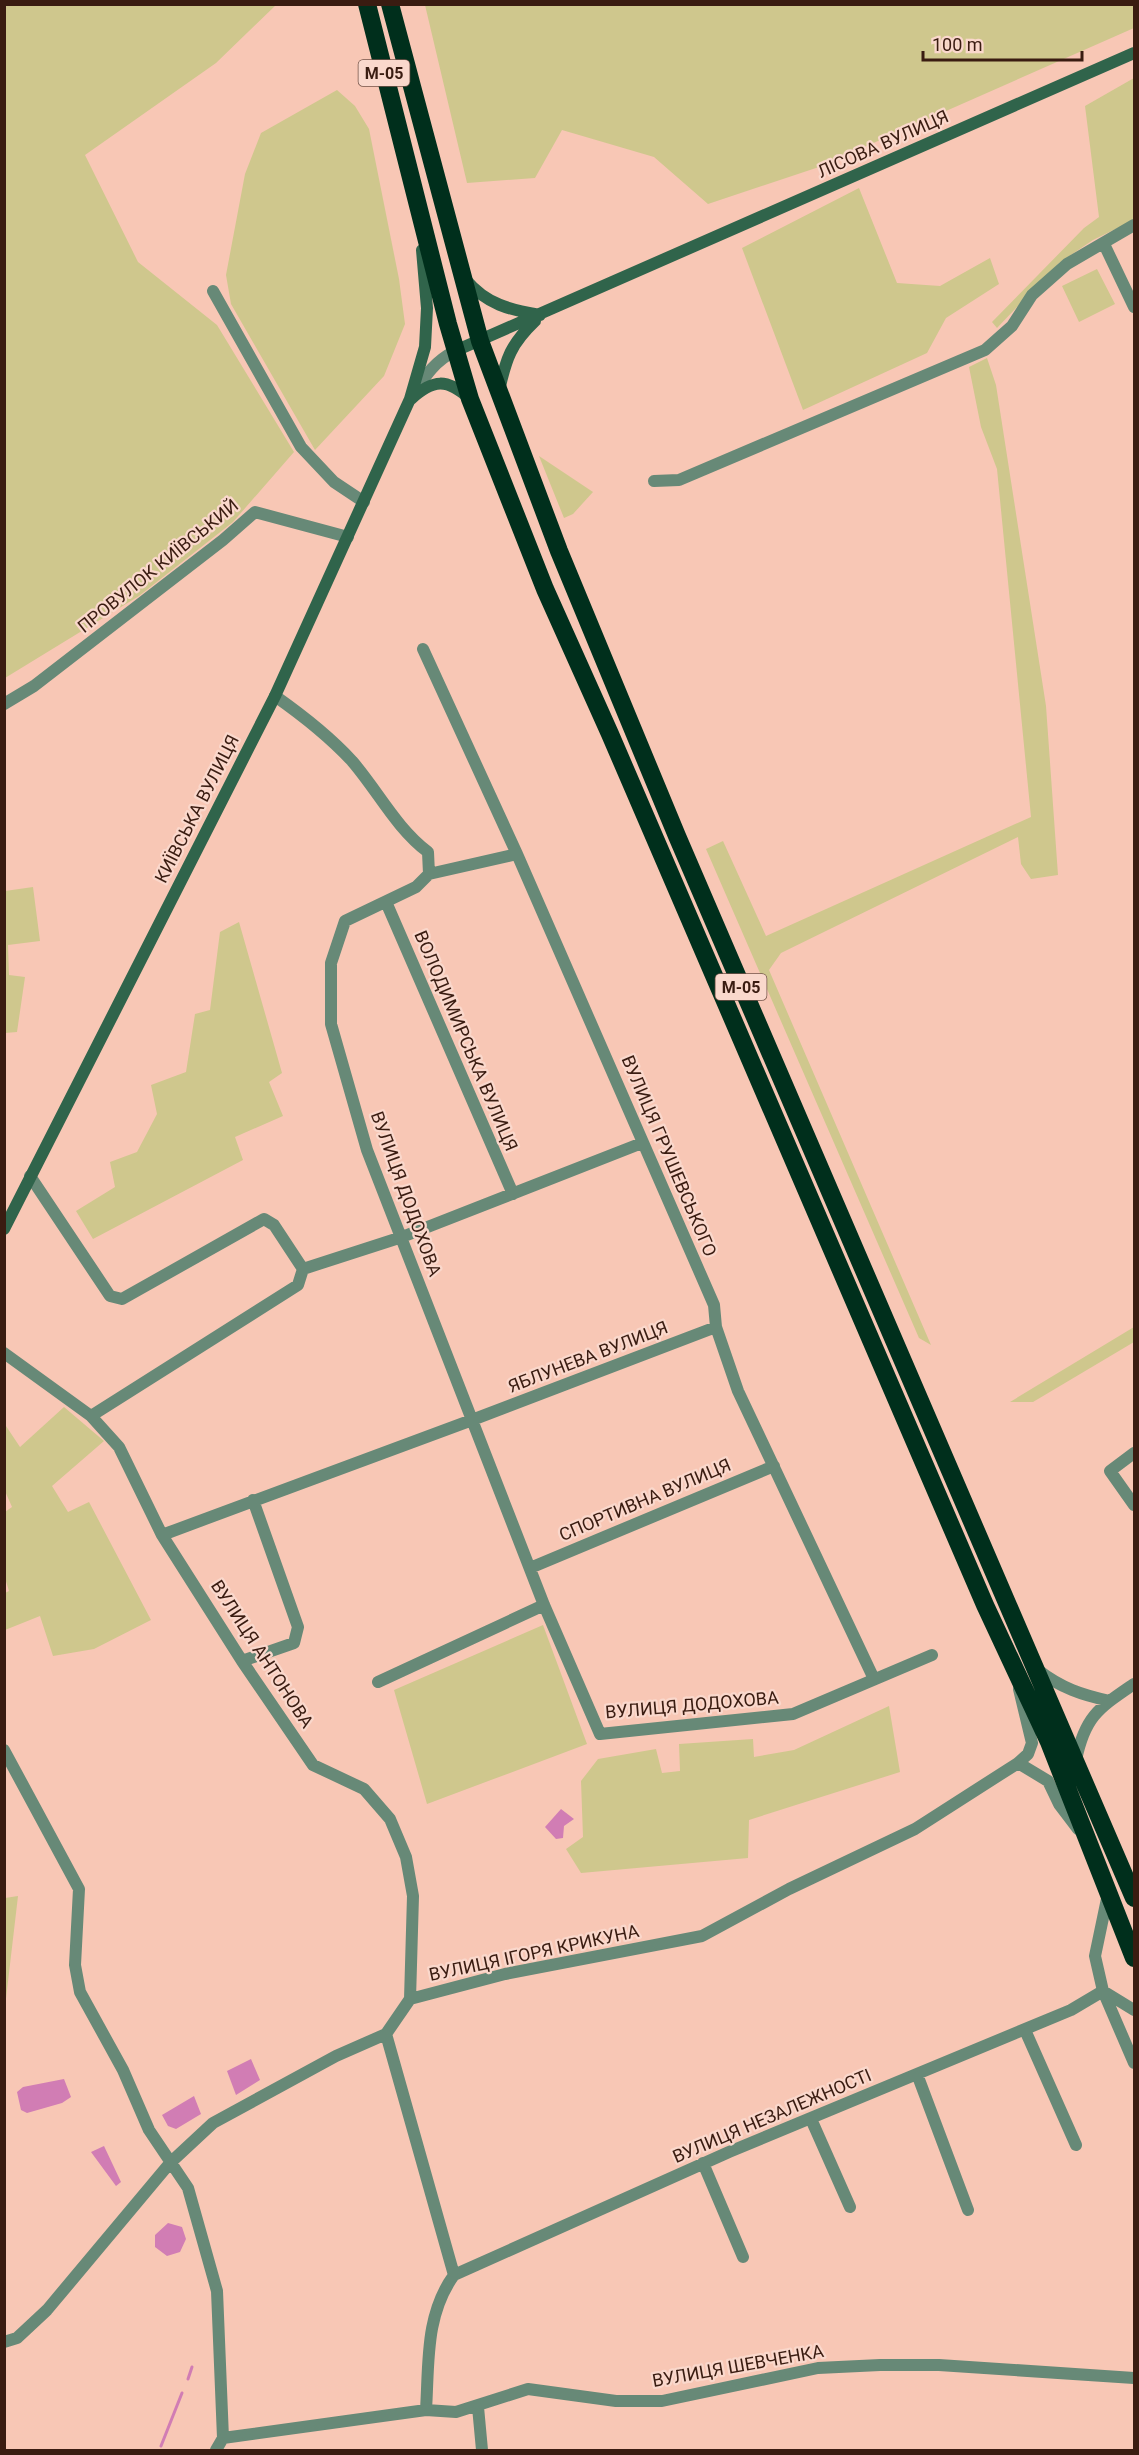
<svg xmlns="http://www.w3.org/2000/svg" width="1139" height="2455" font-family="Roboto,sans-serif">
	<style>
		.green { fill: #cfc78d }
		.water { fill: #d17db4 }
		.lines { fill: none; stroke-linecap: round; stroke-linejoin: round }
		.stream { stroke: #d17db4; stroke-width: 3 }
		.street { stroke: #678977; stroke-width: 12 }
		.secondary { stroke: #30644b; stroke-width: 12 }
		.highway { stroke: #002f1c; stroke-width: 18 }
		.labels { text-anchor: middle; stroke-width: 4.5; stroke-linejoin: round; paint-order: stroke }
		.shield { fill: #fad8cc; stroke: #745449; stroke-width: 1.5 }
		.shield-label { font-size: 16px; font-weight: bold; fill: #3a1c11 }
		.street-label { font-size: 18px; fill: #3a1c11; stroke: #fad8cc }
	</style>
	<rect width="100%" height="100%" fill="#f8c7b5"/>
	<path class="green" d="M5 4 276 5 216 63 85 155 138 262 217 325 294 452 233 522 139 596 5 678Z
		M1134 4V28L819 167 708 204 654 157 562 130 535 178 467 183 425 5Z
		M1134 78V220L1093 240 1059 263 997 328 992 322 1084 228 1099 217 1085 106Z
		M337 90 355 106 369 129 399 279 405 324 384 376 315 450 231 304 226 275 245 174 261 133Z
		M859 188 897 283 940 286 990 258 999 284 946 318 927 353 803 410 742 248Z
		M1097 269 1115 304 1079 322 1062 286Z
		M987 358 996 385 1046 706 1058 875 1031 879 1021 864 1018 837 781 953 769 970 931 1345 919 1338 706 849 723 841 766 936 1031 817 997 469 981 427 969 367Z
		M539 456 593 492 573 514 564 518Z
		M33 887 40 941 8 945 9 975 25 977 17 1032 5 1033V891Z
		M239 922 282 1073 269 1082 283 1116 235 1137 243 1160 93 1239 76 1211 115 1187 110 1162 137 1152 157 1114 151 1085 186 1072 195 1014 210 1010 220 932Z
		M1134 1327V1342L1033 1402H1010Z
		M64 1407 104 1441 52 1486 68 1512 89 1502 151 1620 94 1649 53 1656 40 1616 5 1630V1593L9 1591 5 1578V1512L12 1507 5 1491 4 1423 20 1447Z
		M543 1625 587 1744 427 1804 394 1690Z
		M889 1706 900 1772 749 1820 748 1858 581 1873 566 1849 583 1837 581 1781 598 1759 656 1749 662 1773 680 1771 679 1744 753 1739 754 1757 794 1750Z
		M18 1896 5 2007V1898Z"/>
	<path class="water" d="M561 1809 574 1819 564 1826 563 1838 556 1839 545 1827Z
		M251 2059 260 2080 236 2095 227 2071Z
		M64 2079 71 2097 62 2103 27 2113 21 2110 17 2092 23 2087Z
		M194 2096 201 2114 176 2129 168 2126 162 2115Z
		M104 2146 121 2182 116 2186 91 2152Z
		M168 2223 182 2227 186 2239 180 2252 167 2256 155 2247V2235Z"/>
	<g class="lines">
		<path class="stream" d="M188 2379 192 2367
			M161 2446 182 2393"/>
		<path class="street" d="M1104 244 1134 307
			M213 291 301 447 334 482 364 502
			M414 393C426 375 435 361 455 351
			M654 481 679 480 985 350 1012 326 1032 295 1067 264 1134 225
			M423 649 517 854 714 1305 716 1327 738 1391 874 1679
			M275 696C302 715 329 736 352 761 378 791 396 828 428 852L429 874 416 887 345 921 331 963V1024L367 1150 544 1605 600 1734 793 1714 932 1655
			M4 704 34 686 223 540 255 512 348 537
			M429 874 517 854
			M386 902 513 1194
			M30 1176 110 1296 122 1299 264 1219 274 1225 303 1269
			M4 1353 91 1416 119 1447 162 1535 242 1661 313 1765 364 1789 390 1819 406 1857 413 1896 410 1999
			M91 1416 298 1285 303 1269 402 1237 642 1143
			M1134 1453 1110 1471 1134 1505
			M162 1535 472 1420 716 1327
			M530 1568 774 1466
			M242 1661 294 1643 298 1627 253 1500
			M1038 1670C1061 1688 1082 1695 1110 1701
			M378 1682 544 1605
			M4 1750 79 1889 75 1965 80 1992 123 2070 149 2130 188 2188 217 2291 223 2438
			M1076 1760C1085 1716 1099 1708 1134 1684
			M1018 1763 1048 1781 1059 1804 1078 1829
			M1108 1894 1095 1956 1103 1991 1134 2010
			M1025 2030 1076 2145
			M917 2074 968 2210
			M811 2119 850 2207
			M703 2163 743 2257
			M454 2275 729 2152 1071 2010 1103 1991 1134 2063
			M4 2342 17 2338 47 2310 170 2163 213 2123 336 2056 386 2034
			M478 2407 482 2450
			M426 2410C429 2363 425 2315 454 2275L386 2034 410 1999 505 1974 702 1936 789 1889 915 1829 1018 1763 1028 1754 1032 1743 1019 1689
			M216 2450 223 2438 426 2410 456 2412 528 2389 616 2401H662L818 2368 880 2365H939L1134 2378"/>
		<path class="secondary" d="M466 280C486 304 510 310 540 315
			M455 351 1134 53
			M499 391C506 358 511 344 535 321
			M411 399C433 379 447 378 470 399
			M4 1229 275 696 410 399 425 347 427 308 422 250"/>
		<path class="highway" d="M367 4 448 324 470 399 545 589 610 734 985 1605 1049 1742 1134 1958
			M390 4 480 341 559 551 677 836 1134 1898"/>
	</g>
	<g class="labels">
		<g class="shield">
			<rect x="358.5" y="60" width="51" height="26" rx="4.5"/>
			<rect x="715.5" y="974" width="51" height="26" rx="4.5"/>
		</g>
		<g class="shield-label">
			<text x="384" y="79">М-05</text>
			<text x="741" y="993">М-05</text>
		</g>
		<g class="street-label">
			<text transform="translate(883 144) rotate(-24)" y="6">ЛІСОВА ВУЛИЦЯ</text>
			<text transform="translate(158 566) rotate(-39)" y="6">ПРОВУЛОК КИЇВСЬКИЙ</text>
			<text transform="translate(197 809) rotate(-63)" y="6">КИЇВСЬКА ВУЛИЦЯ</text>
			<text transform="translate(466 1041) rotate(67)" y="6">ВОЛОДИМИРСЬКА ВУЛИЦЯ</text>
			<text transform="translate(669 1156) rotate(67)" y="6">ВУЛИЦЯ ГРУШЕВСЬКОГО</text>
			<text transform="translate(406 1194) rotate(70)" y="6">ВУЛИЦЯ ДОДОХОВА</text>
			<text transform="translate(588 1357) rotate(-21)" y="6">ЯБЛУНЕВА ВУЛИЦЯ</text>
			<text transform="translate(645 1500) rotate(-23)" y="6">СПОРТИВНА ВУЛИЦЯ</text>
			<text transform="translate(262 1654) rotate(57)" y="6">ВУЛИЦЯ АНТОНОВА</text>
			<text transform="translate(692 1705) rotate(-5)" y="6">ВУЛИЦЯ ДОДОХОВА</text>
			<text transform="translate(534 1953) rotate(-12)" y="6">ВУЛИЦЯ ІГОРЯ КРИКУНА</text>
			<text transform="translate(772 2116) rotate(-23)" y="6">ВУЛИЦЯ НЕЗАЛЕЖНОСТІ</text>
			<text transform="translate(738 2366) rotate(-10)" y="6">ВУЛИЦЯ ШЕВЧЕНКА</text>
		</g>
	</g>
	<rect width="1139" height="2455" fill="none" stroke="#3a1c11" stroke-width="12"/>
	<path d="M923 51v9h159v-9" fill="none" stroke="#3a1c11" stroke-width="3"/>
	<text x="932" y="51" font-size="18" fill="#3a1c11" stroke="#fad8cc" stroke-width="4.5" paint-order="stroke">100 m</text>
</svg>
